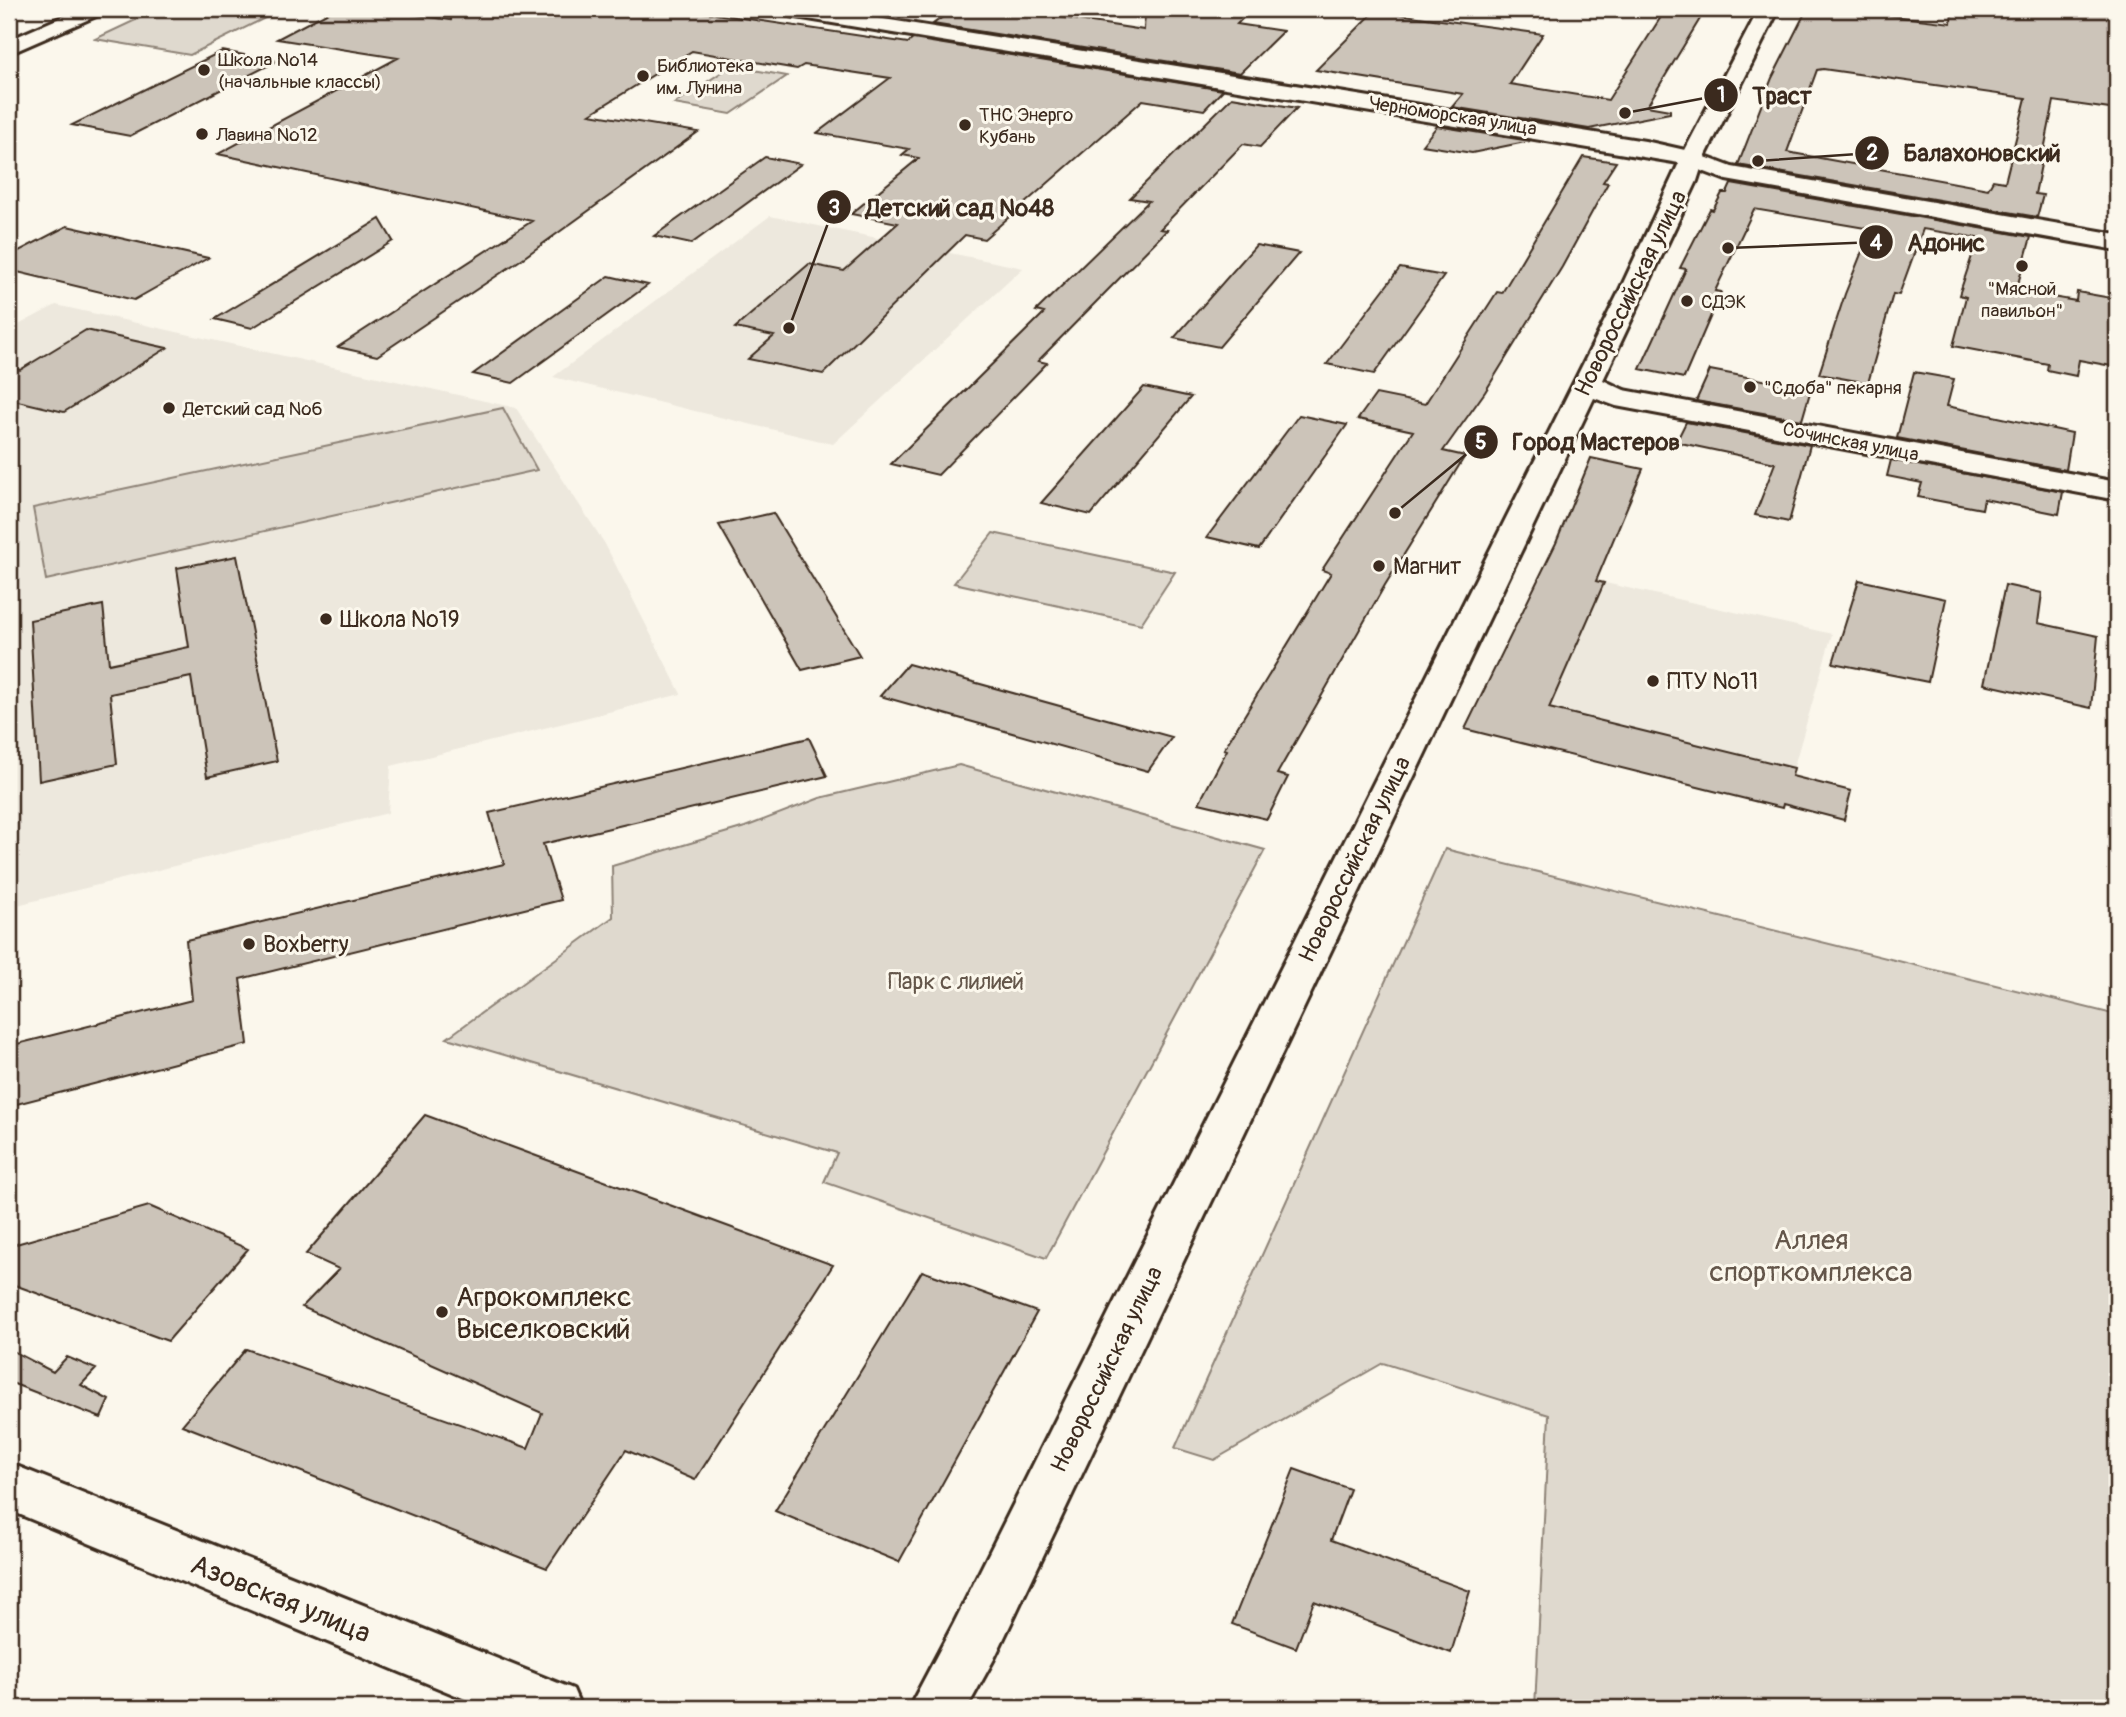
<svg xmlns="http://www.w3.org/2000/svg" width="2126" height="1717" font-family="Pangolin,sans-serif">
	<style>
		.built { fill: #ede8dd }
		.green { fill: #dfd9ce; stroke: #8d8276; stroke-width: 2 }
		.building { fill: #ccc4b9; stroke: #3b2a1e; stroke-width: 2; fill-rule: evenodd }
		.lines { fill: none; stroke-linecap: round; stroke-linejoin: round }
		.minor-casing { stroke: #3b2a1e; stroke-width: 6 }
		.major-casing { stroke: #3b2a1e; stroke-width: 6 }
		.minor { fill: #fbf7ec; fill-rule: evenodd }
		.major { fill: #fbf7ec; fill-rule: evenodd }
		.poi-dot { fill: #3b2a1e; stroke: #fbf7ec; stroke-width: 2.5 }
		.labels { text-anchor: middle; stroke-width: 6; stroke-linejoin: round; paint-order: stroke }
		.far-poi-label { font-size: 19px; fill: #3b2a1e; stroke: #fbf7ec; text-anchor: start }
		.far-street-label { font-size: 19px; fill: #3b2a1e; stroke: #fbf7ec }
		.street-label { font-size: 23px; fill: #3b2a1e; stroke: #fbf7ec }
		.poi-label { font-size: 23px; fill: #3b2a1e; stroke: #fbf7ec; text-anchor: start }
		.park-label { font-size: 23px; fill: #64564a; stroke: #fbf7ec }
		.near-park-label { font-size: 28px; fill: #64564a; stroke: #fbf7ec }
		.near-poi-label { font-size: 28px; fill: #3b2a1e; stroke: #fbf7ec; text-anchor: start }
		.near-street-label { font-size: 28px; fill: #3b2a1e; stroke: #fbf7ec }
		.leader { fill: none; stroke: #3b2a1e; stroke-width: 2.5 }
		.callout-dot { fill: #3b2a1e; stroke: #fbf7ec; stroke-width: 2.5 }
		.mark-label { font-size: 21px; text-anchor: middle; font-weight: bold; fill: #fff }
		.callout-label { font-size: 24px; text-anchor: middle; font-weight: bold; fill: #3b2a1e; stroke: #fbf7ec; stroke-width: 6; stroke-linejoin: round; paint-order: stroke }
	</style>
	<rect width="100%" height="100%" fill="#fbf7ec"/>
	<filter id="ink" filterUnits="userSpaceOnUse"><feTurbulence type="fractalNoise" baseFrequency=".0143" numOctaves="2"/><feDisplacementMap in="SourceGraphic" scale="14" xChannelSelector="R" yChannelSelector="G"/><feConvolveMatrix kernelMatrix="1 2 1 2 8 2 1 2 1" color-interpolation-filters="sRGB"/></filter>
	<g filter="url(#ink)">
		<path class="built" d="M770 216 1023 268 833 444 553 377Z
			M56 305 516 408 605 544 681 694 391 766 388 813 9 907V330Z
			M1543 569 1832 634 1782 808 1465 729Z"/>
		<path class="green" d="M159 9H283L190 55 95 39Z
			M731 66 787 76 731 114 674 104Z
			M503 408 537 470 46 580 33 508Z
			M993 533 1175 572 1141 624 954 583Z
			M959 765 1265 850 1046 1258 824 1182 837 1153 447 1038 613 917 612 866 745 827 820 798Z
			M1445 849 2117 1015V1708H1535L1549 1415 1383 1363 1214 1460 1175 1448Z"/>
		<path class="building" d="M334 9H377L451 20 452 9H682L908 43 913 39 1223 90 1204 110 1143 100 984 239 965 235 823 374 748 359 774 336 735 328 809 264 844 271 898 223 851 214 919 158 902 155 909 149 817 133 890 78 804 65 797 69 692 51 590 114 698 132 519 261 377 356 338 347 532 221 218 154 398 58 277 39Z
			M954 9 992 14 999 9H1007L1144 30 1145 9H1252L1237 24 1283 31 1240 73 933 24Z
			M1666 9H1706L1647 106 1670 110V113L1589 129 1452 107 1463 94 1316 70 1375 11 1543 34 1510 84 1608 100Z
			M1807 9H1835L1951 23 1952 9H2117V110L2054 101 2035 194 2043 195 2037 217 1738 165 1772 78ZM1823 69 2026 98 2005 182 1993 180 1988 189 1787 152 1817 70Z
			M222 51 277 61 130 136 72 125Z
			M1232 97 1297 108 1260 147 1243 144 1160 229 1167 230 1038 361 1047 363 938 475 891 464 1044 313 1036 311 1149 201 1130 198Z
			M1437 126 1530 141 1472 153 1422 145Z
			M765 157 801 164 691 244 654 236Z
			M1583 157 1616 162 1603 182 1608 183 1562 267 1485 392 1443 451 1465 456 1385 585 1277 774 1288 777 1267 819 1199 803 1227 750 1224 749 1331 573 1322 570 1413 431 1358 419 1376 394 1425 404 1497 292 1502 293Z
			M1731 184 2031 237 2016 291 2076 301 2077 292 2117 299V367L2079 360 2076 376 2047 370 2048 364 1953 346 1966 297 1959 295 1978 238 1923 229 1899 295 1893 294 1868 383 1819 374 1845 294 1871 229 1754 209 1715 291 1721 292 1684 378 1640 369 1686 269 1680 268 1710 209 1713 210 1722 193H1727Z
			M380 219 393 241 252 328 215 319Z
			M67 226 208 258 134 300 9 270V256Z
			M1256 245 1299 253 1219 347 1174 338Z
			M1400 268 1444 276 1374 374 1327 364Z
			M609 276 648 285 513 383 473 374Z
			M86 330 167 348 64 412 9 399V367L20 370Z
			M1710 370 1811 389 1802 420 1696 401Z
			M1914 372 1954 379 1947 406 2072 433 2066 470 1897 438Z
			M1144 387 1191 397 1091 515 1041 503Z
			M1299 415 1347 425 1259 549 1207 537Z
			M1686 422 1810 445 1789 522 1755 515 1775 463 1676 442Z
			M1591 458 1643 469 1596 581 1604 583 1549 708 1794 768 1792 776 1851 791 1844 820 1783 804 1782 808 1465 729 1556 543Z
			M1891 460 2063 492 2059 514 1984 499 1982 509 1918 497 1922 483 1887 476Z
			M773 513 860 656 802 670 719 525Z
			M237 556 277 761 207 777 191 677 110 694 117 764 39 781 30 620 103 605 109 664 189 647 177 568Z
			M1859 580 1946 599 1928 682 1833 663Z
			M2005 585 2042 593 2038 623 2098 636 2091 708 1984 684Z
			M908 664 1172 737 1148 771 880 696Z
			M809 738 827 776 543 844 561 900 240 979 248 1044 9 1106V1046L192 1000 186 940 504 864 489 813Z
			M425 1115 833 1265 695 1480 626 1450 547 1568 182 1425 246 1349 528 1448 542 1413 302 1307 339 1269 306 1254Z
			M149 1206 248 1249 168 1341 9 1283V1246Z
			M922 1271 1037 1312 899 1562 775 1511Z
			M9 1349 53 1372 67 1357 96 1369 81 1385 109 1400 101 1418 9 1382Z
			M1294 1469 1350 1489 1331 1540 1470 1591 1451 1653 1314 1601 1296 1648 1232 1624Z"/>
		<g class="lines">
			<g class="minor-casing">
				<path id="minor" d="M1692 152 1732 167 2117 234V250L1726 180 1684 164 1680 159 1684 154Z"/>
			</g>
			<g class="major-casing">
				<path id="major" d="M80 9H106L103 13 9 54V40Z
					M774 9H821L1645 141 1685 150 1759 9H1779L1704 159 1697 181 1603 380 1624 390 2117 482V500L1616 406 1594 398 994 1659 967 1708H909L954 1623 1618 294 1679 163 784 15Z
					M9 1463 573 1689 581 1708H487L9 1510Z"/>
			</g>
			<use href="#minor" class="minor"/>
			<use href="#major" class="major"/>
		</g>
	</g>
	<g class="poi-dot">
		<circle cx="204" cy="70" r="7"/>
		<circle cx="643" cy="76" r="7"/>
		<circle cx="965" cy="125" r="7"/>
		<circle cx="202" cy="134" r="7"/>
		<circle cx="2022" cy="266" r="7"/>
		<circle cx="1687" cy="301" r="7"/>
		<circle cx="1750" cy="387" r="7"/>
		<circle cx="169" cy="408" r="7"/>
		<circle cx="1379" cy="566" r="7"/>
		<circle cx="326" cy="619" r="7"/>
		<circle cx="1653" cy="681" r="7"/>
		<circle cx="249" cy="944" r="7"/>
		<circle cx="442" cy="1312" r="7"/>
	</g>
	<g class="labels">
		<g class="far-poi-label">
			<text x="218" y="66">Школа №14<tspan x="218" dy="22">(начальные классы)</tspan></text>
			<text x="657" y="72">Библиотека<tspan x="657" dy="22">им. Лунина</tspan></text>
			<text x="979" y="121">ТНС Энерго<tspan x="979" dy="22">Кубань</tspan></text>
			<text x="216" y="141">Лавина №12</text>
			<text x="2022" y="295" text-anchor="middle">"Мясной<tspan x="2022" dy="22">павильон"</tspan></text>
			<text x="1701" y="308">СДЭК</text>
			<text x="1764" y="394">"Сдоба" пекарня</text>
			<text x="183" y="415">Детский сад №6</text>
		</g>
		<g class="far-street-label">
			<text transform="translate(1453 115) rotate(9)" y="7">Черноморская улица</text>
			<text transform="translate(1851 441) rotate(11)" y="7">Сочинская улица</text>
		</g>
		<g class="street-label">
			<text transform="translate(1630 293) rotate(-64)" y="8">Новороссийская улица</text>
			<text transform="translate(1354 859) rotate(-64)" y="8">Новороссийская улица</text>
			<text transform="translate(1106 1369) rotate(-64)" y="8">Новороссийская улица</text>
		</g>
		<g class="poi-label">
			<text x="1393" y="574">Магнит</text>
			<text x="340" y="627">Школа №19</text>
			<text x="1667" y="689">ПТУ №11</text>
			<text x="263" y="952">Boxberry</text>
		</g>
		<g class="park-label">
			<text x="956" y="989">Парк с лилией</text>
		</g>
		<g class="near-park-label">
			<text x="1811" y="1249">Аллея<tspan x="1811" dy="32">спорткомплекса</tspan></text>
		</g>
		<g class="near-poi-label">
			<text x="456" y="1306">Агрокомплекс<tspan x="456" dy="32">Выселковский</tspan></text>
		</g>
		<g class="near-street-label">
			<text transform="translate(281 1598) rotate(22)" y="10">Азовская улица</text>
		</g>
	</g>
	<path class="leader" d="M1625 113L1721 95M1758 161L1872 153M789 328L834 207M1728 248L1876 242M1395 513L1481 442"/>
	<g class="callout-dot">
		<circle cx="1625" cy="113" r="7"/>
		<circle cx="1758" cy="161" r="7"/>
		<circle cx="789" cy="328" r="7"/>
		<circle cx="1728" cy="248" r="7"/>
		<circle cx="1395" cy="513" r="7"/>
		<circle cx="1721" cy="95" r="18"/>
		<circle cx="1872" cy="153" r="18"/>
		<circle cx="834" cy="207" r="18"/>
		<circle cx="1876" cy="242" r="18"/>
		<circle cx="1481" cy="442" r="18"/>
	</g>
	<g class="mark-label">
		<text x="1721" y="102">1</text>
		<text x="1872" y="160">2</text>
		<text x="834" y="215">3</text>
		<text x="1876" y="250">4</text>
		<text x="1481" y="449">5</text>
	</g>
	<g class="callout-label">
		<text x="1782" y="104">Траст</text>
		<text x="1982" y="161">Балахоновский</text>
		<text x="960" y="216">Детский сад №48</text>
		<text x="1946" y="251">Адонис</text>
		<text x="1596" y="450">Город Мастеров</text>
	</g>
	<rect width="2126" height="1717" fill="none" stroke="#fbf7ec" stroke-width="35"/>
	<rect x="18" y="18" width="2091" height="1682" fill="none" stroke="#3b2a1e" stroke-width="2.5" filter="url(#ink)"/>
</svg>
